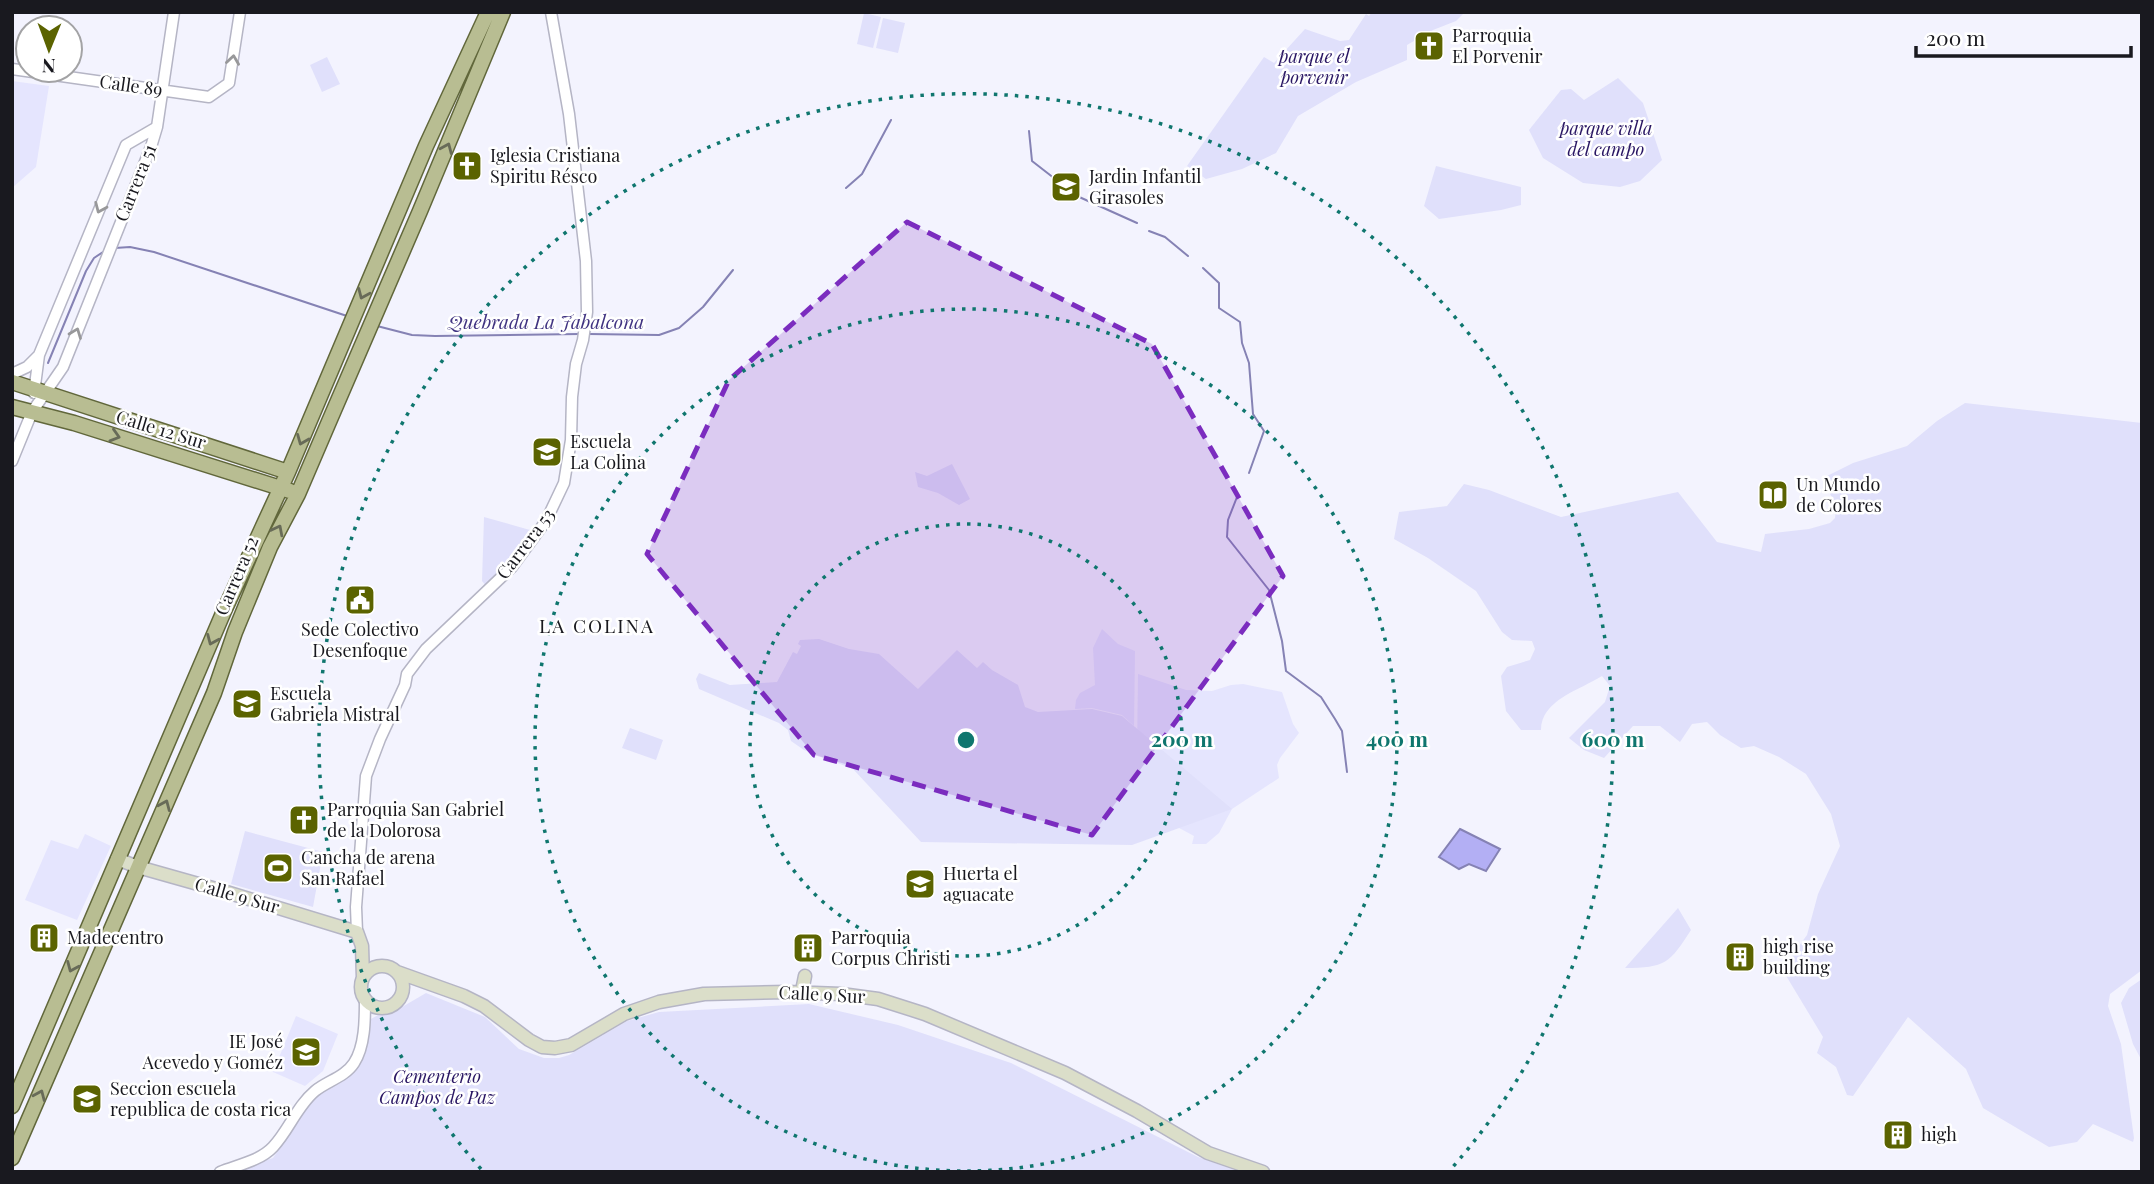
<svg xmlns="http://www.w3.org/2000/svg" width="2154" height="1184" font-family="'Playfair Display',serif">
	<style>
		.built { fill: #e5e5fe }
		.green { fill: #e0e0fb }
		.water { fill: #b3aff4; stroke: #8582b4; stroke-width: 2 }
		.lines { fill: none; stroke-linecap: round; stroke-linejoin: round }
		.stream { stroke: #8582b4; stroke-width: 2 }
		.tertiary-casing { stroke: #b5b5c5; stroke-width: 13 }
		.secondary-casing { stroke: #b5b5c5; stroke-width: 15 }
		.primary-casing { stroke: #61673b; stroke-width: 17 }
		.tertiary { stroke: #fff; stroke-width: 10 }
		.secondary { stroke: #dbdec9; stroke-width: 12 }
		.primary { stroke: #b8bd92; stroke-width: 14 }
		.oneway { stroke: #98989a }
		.oneway2 { stroke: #686b58 }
		.marked { fill: #7b2cbf; fill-opacity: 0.2; stroke: #7b2cbf; stroke-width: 5; stroke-dasharray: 14 9; stroke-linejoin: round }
		.ring { fill: none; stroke: #0f766e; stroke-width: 3.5; stroke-dasharray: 3.5 7 }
		.labels { text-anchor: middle; stroke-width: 5; stroke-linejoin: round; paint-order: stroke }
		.poi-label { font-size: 18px; fill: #19191f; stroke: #fff; text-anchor: start }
		.park-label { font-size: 18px; font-style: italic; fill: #291663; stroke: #fff }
		.street-label { font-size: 18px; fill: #19191f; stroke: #fff }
		.water-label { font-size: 19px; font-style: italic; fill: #413482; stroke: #fff }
		.neighbourhood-label { font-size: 19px; letter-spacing: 2px; fill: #19191f; stroke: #fff }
		.centre { fill: #0f766e; stroke: #fff; stroke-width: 3.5 }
		.ring-label { font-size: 21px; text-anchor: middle; font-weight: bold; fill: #0f766e; stroke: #fff; stroke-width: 5; stroke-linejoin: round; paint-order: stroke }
	</style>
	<rect width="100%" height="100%" fill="#f3f3fe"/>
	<path class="built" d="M12 81 49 86 36 167 12 188Z
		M1102 629 1118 644 1135 651 1134 726 1122 715 1092 708 1075 709 1076 700 1080 693 1095 685 1093 648Z
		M1138 674 1186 690 1212 691 1231 685 1243 684 1282 692 1293 724 1299 733 1280 758 1277 765 1279 778 1232 809 1219 833 1206 844H1192L1194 836 1168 822 1181 766 1168 757 1137 754Z
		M85 834 111 846 77 920 25 900 51 840 78 849Z
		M296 1016 338 1034 323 1071 305 1086 273 1072Z"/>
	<path class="green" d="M1372 12 1464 13 1456 21 1433 30 1407 45V60L1356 82 1298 116 1276 153 1242 169 1206 179 1187 166 1264 57 1274 63 1305 29 1340 41 1349 40 1366 14 1369 16Z
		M864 13 881 17 873 48 857 44Z
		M883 18 905 23 898 53 876 48Z
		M327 57 340 84 322 92 310 65Z
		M1618 78 1643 103 1662 160 1640 181 1620 187 1583 183 1543 158 1529 130 1561 90 1571 89 1584 100Z
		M1436 166 1521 187V205L1501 210 1439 219 1424 206Z
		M1965 403 2142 423V970L2110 994 2108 1006 2121 1044 2134 1138 2133 1142 2093 1124 2077 1142 2049 1147 1983 1108 1966 1069 1908 1017 1853 1096 1847 1095 1836 1067 1817 1053 1823 1037 1782 969 1807 935 1818 894 1840 846 1831 814 1806 774 1779 757 1754 746 1741 748 1720 735 1707 722 1692 724 1680 742 1660 726H1633L1604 758 1584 750 1569 738 1605 702 1610 686 1602 676C1580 690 1541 700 1541 730H1521L1506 711 1501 676 1507 667 1530 660 1535 649 1532 641 1512 640 1502 632 1476 591 1428 558 1394 539 1399 512 1447 506 1464 484 1489 490 1561 517 1678 492 1717 542 1761 552 1765 534 1809 529 1830 523 1835 518 1836 507 1823 478 1853 463 1907 446 1937 421Z
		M952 464 970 499 959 505 938 493 918 487 915 472 927 476Z
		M484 517 530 530 497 577 486 586 482 581Z
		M819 639 849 649 879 654 918 689 957 650 977 668 983 662 992 670 1018 685 1025 707 1038 712 1092 709 1122 716 1232 809 1132 845 921 842 853 769 804 750 791 741 788 730 779 723 699 689 696 679 699 673 730 685 777 682 793 652 797 654 801 646 798 644 800 640Z
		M630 728 663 740 656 760 622 748Z
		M245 831 323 852 313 907 231 884Z
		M1678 908 1691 930C1670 963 1665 968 1625 968Z
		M2142 979V1061L2133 1044 2121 1003 2129 988Z
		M426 993 485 1017 519 1049 544 1058H559L569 1055 627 1021 659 1012 809 1004 898 1025 1011 1063 1198 1157 1240 1172H231L273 1158 308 1105 360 1054 371 1019 378 1015 390 1014Z"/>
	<path class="water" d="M1460 829 1500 849 1486 871 1469 864 1459 869 1439 857Z"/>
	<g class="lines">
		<path class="stream" d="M1029 131 1032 161 1077 196 1137 223
			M846 188 862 174 891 120
			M1149 231 1165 237 1188 256
			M115 248 130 247 154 252 347 316
			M1203 268 1219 283V308L1240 322 1242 343 1249 363 1253 414 1264 431 1249 473
			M377 326 412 335 435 336 580 334
			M589 334 659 335 679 328 703 307 733 270
			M48 363 86 271 94 258 103 252
			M1237 497 1228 520 1227 537 1269 590 1282 641 1286 671 1321 697 1335 719 1342 731 1347 772"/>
		<g class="tertiary-casing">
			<path id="tertiary" d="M12 69 209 97 229 83 240 12
				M12 374 27 367 39 355
				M34 393 39 355 126 145 157 127
				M12 461 32 412 63 367 151 147 157 127 174 12
				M357 932 356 907 366 776 380 739 405 685 407 674 426 649 512 567 546 521 564 483 571 440 572 397 576 364 583 340 587 312 586 261 569 114 551 12
				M220 1172C237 1165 260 1161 273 1147 289 1130 297 1106 315 1091 327 1081 345 1077 354 1063 365 1046 365 1020 365 1000"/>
		</g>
		<g class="secondary-casing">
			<path id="secondary" d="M117 859 138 867 223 891 357 932 362 946 363 978
				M361 987a21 21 0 1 1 42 0a21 21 0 1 1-42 0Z
				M397 972 464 996 484 1006 529 1040 542 1047 555 1048 571 1045 624 1014 659 1002 704 994 787 992 841 994 878 999 925 1014 1065 1073 1137 1111 1208 1153 1263 1172
				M805 976 803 986 805 993"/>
		</g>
		<g class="primary-casing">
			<path id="primary" d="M12 382 288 472
				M12 407 74 423 290 491
				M12 1106 224 611 288 472 426 146 488 12
				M12 1158 214 693 235 632 270 547 298 494 328 424 420 211 503 12"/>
		</g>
		<use href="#tertiary" class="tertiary"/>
		<use href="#secondary" class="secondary"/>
		<use href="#primary" class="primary"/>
	</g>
	<defs><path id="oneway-chevron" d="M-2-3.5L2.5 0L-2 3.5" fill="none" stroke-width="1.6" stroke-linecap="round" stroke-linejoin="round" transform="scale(1.75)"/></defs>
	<g class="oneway">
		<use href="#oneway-chevron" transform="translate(233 60) rotate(-82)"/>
		<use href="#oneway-chevron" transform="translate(100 208) rotate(113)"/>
		<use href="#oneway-chevron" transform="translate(76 333) rotate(-69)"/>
	</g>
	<g class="oneway2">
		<use href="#oneway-chevron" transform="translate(447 148) rotate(-67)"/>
		<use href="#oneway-chevron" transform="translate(363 294) rotate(113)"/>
		<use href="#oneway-chevron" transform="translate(115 436) rotate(17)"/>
		<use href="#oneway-chevron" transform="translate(302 440) rotate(112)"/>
		<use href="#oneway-chevron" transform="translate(278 530) rotate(-63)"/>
		<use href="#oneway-chevron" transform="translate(212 640) rotate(113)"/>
		<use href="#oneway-chevron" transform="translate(165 805) rotate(-67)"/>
		<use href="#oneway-chevron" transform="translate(72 967) rotate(113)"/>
		<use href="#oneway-chevron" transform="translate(40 1095) rotate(-67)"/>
	</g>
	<path class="marked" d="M907 222 1152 344 1283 576 1092 835 814 755 647 554 729 380Z"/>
	<g class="ring">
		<circle cx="966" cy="740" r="216"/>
		<circle cx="966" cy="740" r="431"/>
		<path d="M481 1169A647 647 0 1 1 1451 1169"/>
	</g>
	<defs>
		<g id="church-square" transform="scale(1.575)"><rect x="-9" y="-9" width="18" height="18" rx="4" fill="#5b6300" stroke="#fff"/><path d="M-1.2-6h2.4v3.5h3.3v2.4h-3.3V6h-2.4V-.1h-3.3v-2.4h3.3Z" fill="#fff"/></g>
		<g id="school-square" transform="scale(1.575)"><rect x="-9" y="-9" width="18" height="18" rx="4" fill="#5b6300" stroke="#fff"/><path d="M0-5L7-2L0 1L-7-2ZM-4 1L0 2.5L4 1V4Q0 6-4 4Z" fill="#fff"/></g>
		<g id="library-square" transform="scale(1.575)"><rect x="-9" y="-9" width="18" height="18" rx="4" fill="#5b6300" stroke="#fff"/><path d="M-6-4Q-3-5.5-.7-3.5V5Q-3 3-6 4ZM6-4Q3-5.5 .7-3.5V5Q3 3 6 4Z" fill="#fff"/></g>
		<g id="civic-square" transform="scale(1.575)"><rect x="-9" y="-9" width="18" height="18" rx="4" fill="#5b6300" stroke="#fff"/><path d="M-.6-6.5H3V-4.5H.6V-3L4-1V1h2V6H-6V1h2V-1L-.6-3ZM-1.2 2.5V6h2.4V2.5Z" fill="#fff"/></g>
		<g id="stadium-square" transform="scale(1.575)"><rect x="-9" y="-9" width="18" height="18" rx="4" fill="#5b6300" stroke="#fff"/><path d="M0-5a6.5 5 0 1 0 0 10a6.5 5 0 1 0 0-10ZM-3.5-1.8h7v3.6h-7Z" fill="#fff"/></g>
		<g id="building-square" transform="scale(1.575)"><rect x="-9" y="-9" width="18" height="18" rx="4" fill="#5b6300" stroke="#fff"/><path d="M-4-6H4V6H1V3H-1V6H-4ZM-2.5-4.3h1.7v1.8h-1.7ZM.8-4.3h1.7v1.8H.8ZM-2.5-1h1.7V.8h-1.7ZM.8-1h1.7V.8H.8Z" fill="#fff"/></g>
		<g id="university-square" transform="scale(1.575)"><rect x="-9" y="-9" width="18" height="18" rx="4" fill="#5b6300" stroke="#fff"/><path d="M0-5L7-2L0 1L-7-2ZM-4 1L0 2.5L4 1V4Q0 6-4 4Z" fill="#fff"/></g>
	</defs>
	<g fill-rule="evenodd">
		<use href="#church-square" x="1429" y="46"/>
		<use href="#church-square" x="467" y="166"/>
		<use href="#school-square" x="1066" y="187"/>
		<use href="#school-square" x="547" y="452"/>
		<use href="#library-square" x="1773" y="495"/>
		<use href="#civic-square" x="360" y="600"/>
		<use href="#school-square" x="247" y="704"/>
		<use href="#church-square" x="304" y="820"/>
		<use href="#stadium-square" x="278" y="868"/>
		<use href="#school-square" x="920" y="884"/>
		<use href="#building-square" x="44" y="938"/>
		<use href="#building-square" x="808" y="948"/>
		<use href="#building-square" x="1740" y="957"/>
		<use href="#school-square" x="306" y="1052"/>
		<use href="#university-square" x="87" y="1099"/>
		<use href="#building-square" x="1898" y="1135"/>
	</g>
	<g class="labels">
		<g class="poi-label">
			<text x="1452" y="42">Parroquia<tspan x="1452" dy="21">El Porvenir</tspan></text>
			<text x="490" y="162">Iglesia Cristiana<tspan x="490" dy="21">Spiritu Résco</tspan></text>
			<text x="1089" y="183">Jardin Infantil<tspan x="1089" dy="21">Girasoles</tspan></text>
			<text x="570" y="448">Escuela<tspan x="570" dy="21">La Colina</tspan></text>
			<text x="1796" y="491">Un Mundo<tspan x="1796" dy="21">de Colores</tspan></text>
			<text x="360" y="636" text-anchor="middle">Sede Colectivo<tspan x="360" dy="21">Desenfoque</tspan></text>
			<text x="270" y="700">Escuela<tspan x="270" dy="21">Gabriela Mistral</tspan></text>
			<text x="327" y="816">Parroquia San Gabriel<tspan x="327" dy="21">de la Dolorosa</tspan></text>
			<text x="301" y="864">Cancha de arena<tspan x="301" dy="21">San Rafael</tspan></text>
			<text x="943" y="880">Huerta el<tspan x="943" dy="21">aguacate</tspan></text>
			<text x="67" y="944">Madecentro</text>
			<text x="831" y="944">Parroquia<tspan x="831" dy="21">Corpus Christi</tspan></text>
			<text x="1763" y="953">high rise<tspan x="1763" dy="21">building</tspan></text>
			<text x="283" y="1048" text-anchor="end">IE José<tspan x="283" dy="21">Acevedo y Goméz</tspan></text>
			<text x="110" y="1095">Seccion escuela<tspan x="110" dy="21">republica de costa rica</tspan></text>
			<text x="1921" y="1141">high</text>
		</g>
		<g class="park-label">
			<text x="1314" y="63">parque el<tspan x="1314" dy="21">porvenir</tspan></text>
			<text x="1606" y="135">parque villa<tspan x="1606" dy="21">del campo</tspan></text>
			<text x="437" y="1083">Cementerio<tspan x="437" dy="21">Campos de Paz</tspan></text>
		</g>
		<g class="street-label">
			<text transform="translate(131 86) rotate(8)" y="6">Calle 89</text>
			<text transform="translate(136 183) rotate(-68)" y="6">Carrera 51</text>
			<text transform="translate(161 430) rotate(17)" y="6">Calle 12 Sur</text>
			<text transform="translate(526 544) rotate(-53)" y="6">Carrera 53</text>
			<text transform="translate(237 576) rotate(-67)" y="6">Carrera 52</text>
			<text transform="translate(237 896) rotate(16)" y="6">Calle 9 Sur</text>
			<text transform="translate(822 995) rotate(3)" y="6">Calle 9 Sur</text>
		</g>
		<g class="water-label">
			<text x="546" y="329">Quebrada La Jabalcona</text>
		</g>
		<g class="neighbourhood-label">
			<text x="597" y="633">LA COLINA</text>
		</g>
	</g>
	<circle cx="966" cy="740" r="10" class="centre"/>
	<g class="ring-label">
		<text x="1182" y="747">200 m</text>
		<text x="1397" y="747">400 m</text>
		<text x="1613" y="747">600 m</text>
	</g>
	<rect width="2154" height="1184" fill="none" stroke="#19191f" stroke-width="28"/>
	<g transform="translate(49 49) rotate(181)"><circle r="33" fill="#ffffff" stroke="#a3a3a5" stroke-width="2"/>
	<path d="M0-5L12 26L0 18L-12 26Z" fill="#5b6300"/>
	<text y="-10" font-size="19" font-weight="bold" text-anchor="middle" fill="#19191f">N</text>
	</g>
	<path d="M1916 46v10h215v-10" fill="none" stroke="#19191f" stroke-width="3.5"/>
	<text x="1926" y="46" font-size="21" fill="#19191f" stroke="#ffffff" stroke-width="5" paint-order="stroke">200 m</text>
</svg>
